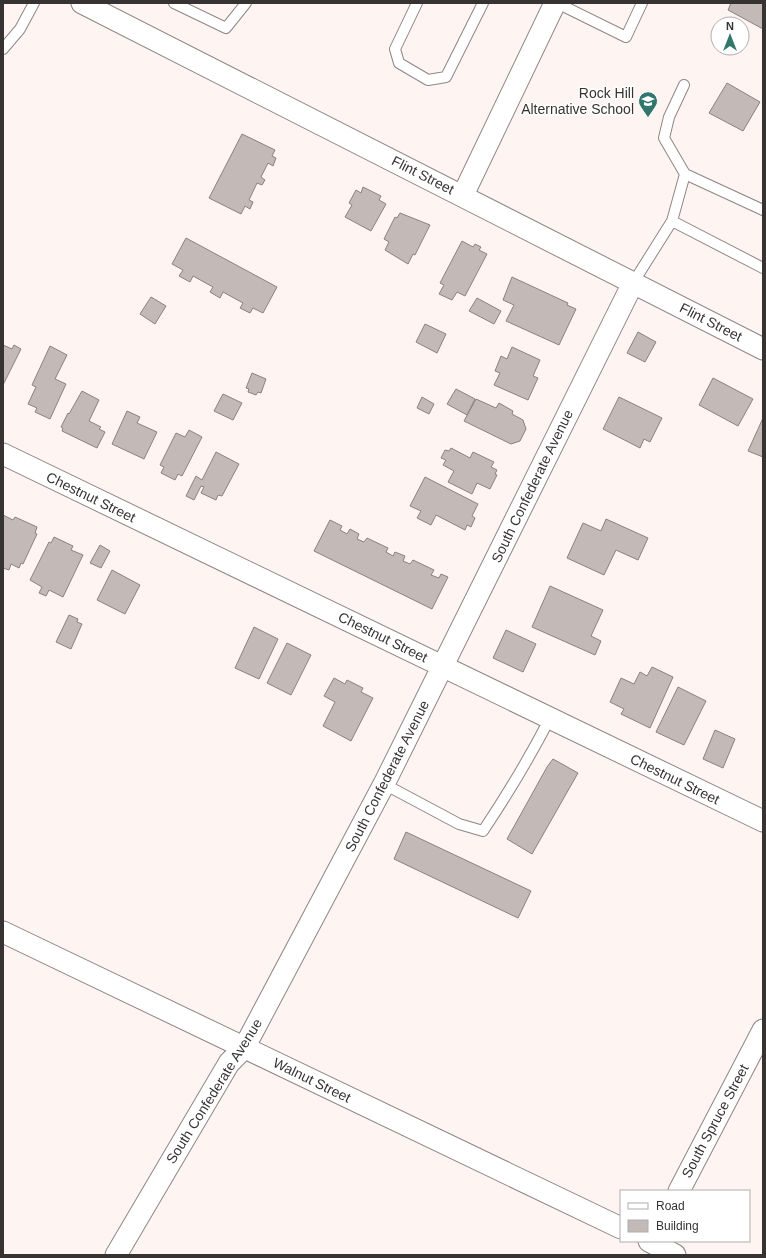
<svg xmlns="http://www.w3.org/2000/svg" width="766" height="1258" font-family="Arial,sans-serif">
	<style>
		.building { fill: #c3bab8; stroke: #8a8180 }
		.lines { fill: none; stroke-linecap: round; stroke-linejoin: round }
		.lane-casing { stroke: #8f8685; stroke-width: 12 }
		.street-casing { stroke: #8f8685; stroke-width: 23 }
		.lane { stroke: #fff; stroke-width: 10 }
		.street { stroke: #fff; stroke-width: 21 }
		.labels { text-anchor: middle; stroke-width: 3; stroke-linejoin: round; paint-order: stroke }
		.poi-label { font-size: 14px; fill: #363332; stroke: #fff; text-anchor: end }
		.street-label { font-size: 14px; fill: #363332; stroke: #fff }
	</style>
	<rect width="100%" height="100%" fill="#fef4f2"/>
	<path class="building" d="M731 3H763V29L728 10Z
		M727 83 760 102 743 131 709 113Z
		M242 134 275 150 272 156 276 158 273 166 268 163 261 177 265 180 262 185 257 183 249 200 253 202 250 209 245 206 241 214 209 198Z
		M363 187 381 196 379 200 386 204 371 231 345 217 352 205 349 203 356 190 361 193Z
		M400 213 430 225 415 255 413 254 408 264 385 250 389 242 384 239 395 217 397 218Z
		M186 238 277 287 263 313 253 308 250 313 240 308 243 303 223 292 220 298 210 292 213 287 193 276 190 282 179 276 183 270 172 264Z
		M462 241 473 247 475 244 481 247 479 250 487 254 465 296 457 292 452 300 439 294 444 285 440 283Z
		M512 277 568 303 567 305 576 309 559 345 506 321 514 305 503 300Z
		M151 297 166 306 155 324 140 314Z
		M477 298 501 311 494 324 469 311Z
		M425 324 446 334 437 353 416 342Z
		M638 332 656 342 645 362 627 353Z
		M3 345 12 349 14 345 21 349 3 385Z
		M50 346 67 355 55 379 66 384 50 419 35 412 37 408 28 404 36 387 32 385Z
		M512 347 540 360 533 376 538 378 528 400 494 385 500 373 495 371 501 356 507 359Z
		M252 373 266 379 261 393 258 392 256 395 248 392 249 389 246 388Z
		M713 378 753 399 738 426 699 405Z
		M456 389 475 399 467 415 447 404Z
		M82 391 99 400 89 421 101 427 99 429 105 432 97 448 62 431 63 428 61 427 68 413 69 414Z
		M223 394 242 403 233 420 214 411Z
		M422 397 434 404 429 414 417 408Z
		M619 397 662 418 650 442 644 439 640 448 603 429Z
		M476 399 496 408 499 403 513 411 512 414 523 420 526 429 520 441 511 444 464 421Z
		M127 411 140 417 137 423 157 432 144 459 112 444Z
		M763 418V457L748 451Z
		M189 430 202 437 182 476 178 474 175 480 161 473 164 467 160 465 176 433 185 437Z
		M451 448 470 458 473 452 494 462 491 467 497 470 495 474 497 475 490 489 477 483 472 494 448 482 454 471 443 465 446 460 441 458 445 450 449 451Z
		M216 452 239 464 222 496 218 495 216 500 201 493 204 487 201 486 194 500 186 496 196 476 202 480Z
		M425 477 478 504 472 516 475 518 471 527 467 525 465 530 436 515 431 525 417 518 421 511 410 506Z
		M3 515 13 520 15 517 37 527 35 533 37 534 23 564 21 563 19 568 11 564 9 570 3 568Z
		M606 519 648 538 638 560 616 550 604 575 567 558 583 523 601 531Z
		M330 520 342 526 340 530 347 534 350 529 359 534 357 539 364 542 367 538 388 548 386 552 393 556 395 552 405 556 403 561 410 564 413 560 434 570 431 575 439 578 441 574 448 577 432 609 314 551Z
		M54 537 73 546 71 550 83 555 63 597 49 590 46 596 39 593 42 587 30 580 49 542 51 543Z
		M100 545 110 551 101 568 90 563Z
		M112 570 140 585 125 614 97 600Z
		M550 586 603 610 591 636 601 641 595 655 532 627Z
		M69 615 78 619 77 622 82 624 71 649 56 642Z
		M254 627 278 639 259 679 235 668Z
		M506 630 536 644 523 672 493 658Z
		M287 643 311 655 291 695 267 683Z
		M652 667 673 677 650 728 621 714 624 709 610 702 621 678 634 684 640 672 647 676Z
		M334 678 345 684 347 680 363 688 361 692 373 698 351 741 323 726 335 702 324 696Z
		M678 687 706 701 684 745 656 732Z
		M715 730 735 739 723 768 703 759Z
		M553 759 578 773 532 854 507 839 547 767Z
		M406 832 531 891 518 918 394 859Z"/>
	<g class="lines">
		<g class="lane-casing">
			<path id="lane" d="M174 3 226 28 246 3
				M417 3 395 49 399 63 428 80 446 77 483 3
				M557 3 626 37 642 3
				M3 49 20 29 34 3
				M684 85 669 117 664 138 685 174 763 210
				M672 221 763 268
				M633 283 672 221 685 174
				M384 784 459 824 483 831C507 795 530 757 550 718"/>
		</g>
		<g class="street-casing">
			<path id="street" d="M82 3 763 349
				M463 195 555 3
				M3 454 763 821
				M3 932 621 1228
				M679 1191 763 1030
				M649 1241 675 1255
				M116 1255 229 1063 244 1048 384 784 633 283"/>
		</g>
		<use href="#lane" class="lane"/>
		<use href="#street" class="street"/>
	</g>
	<defs>
		<g id="school-pin" transform="scale(1)"><path d="M0 17L-7.5 6A9.5 9.5 0 1 1 7.5 6Z" fill="#32776b" stroke="#fff"/><path d="M0-5L7-2L0 1L-7-2ZM-4 1L0 2.5L4 1V4Q0 6-4 4Z" fill="#fff"/></g>
	</defs>
	<g fill-rule="evenodd">
		<use href="#school-pin" x="648" y="101"/>
	</g>
	<g class="labels">
		<g class="poi-label">
			<text x="634" y="98">Rock Hill<tspan x="634" dy="16">Alternative School</tspan></text>
		</g>
		<g class="street-label">
			<text transform="translate(423 175) rotate(27)" y="5">Flint Street</text>
			<text transform="translate(711 322) rotate(27)" y="5">Flint Street</text>
			<text transform="translate(532 486) rotate(-64)" y="5">South Confederate Avenue</text>
			<text transform="translate(91 497) rotate(26)" y="5">Chestnut Street</text>
			<text transform="translate(383 637) rotate(26)" y="5">Chestnut Street</text>
			<text transform="translate(387 776) rotate(-63)" y="5">South Confederate Avenue</text>
			<text transform="translate(675 779) rotate(26)" y="5">Chestnut Street</text>
			<text transform="translate(312 1080) rotate(26)" y="5">Walnut Street</text>
			<text transform="translate(214 1091) rotate(-58)" y="5">South Confederate Avenue</text>
			<text transform="translate(715 1121) rotate(-62)" y="5">South Spruce Street</text>
		</g>
	</g>
	<rect width="766" height="1258" fill="none" stroke="#363332" stroke-width="8"/>
	<rect x="620" y="1190" width="130" height="52" fill="#ffffff" stroke="#afadad"/>
	<rect x="628" y="1203" width="20" height="6" fill="#ffffff" stroke="#afadad"/>
	<text x="656" y="1210" font-size="12" fill="#363332">Road</text>
	<rect x="628" y="1220" width="20" height="12" fill="#c3bab8" stroke="#afadad"/>
	<text x="656" y="1230" font-size="12" fill="#363332">Building</text>
	<g transform="translate(730 36)"><circle r="19" fill="#ffffff" stroke="#afadad"/>
	<path d="M0-3L7 15L0 10L-7 15Z" fill="#32776b"/>
	<text y="-6" font-size="11" font-weight="bold" text-anchor="middle" fill="#363332">N</text>
	</g>
</svg>
